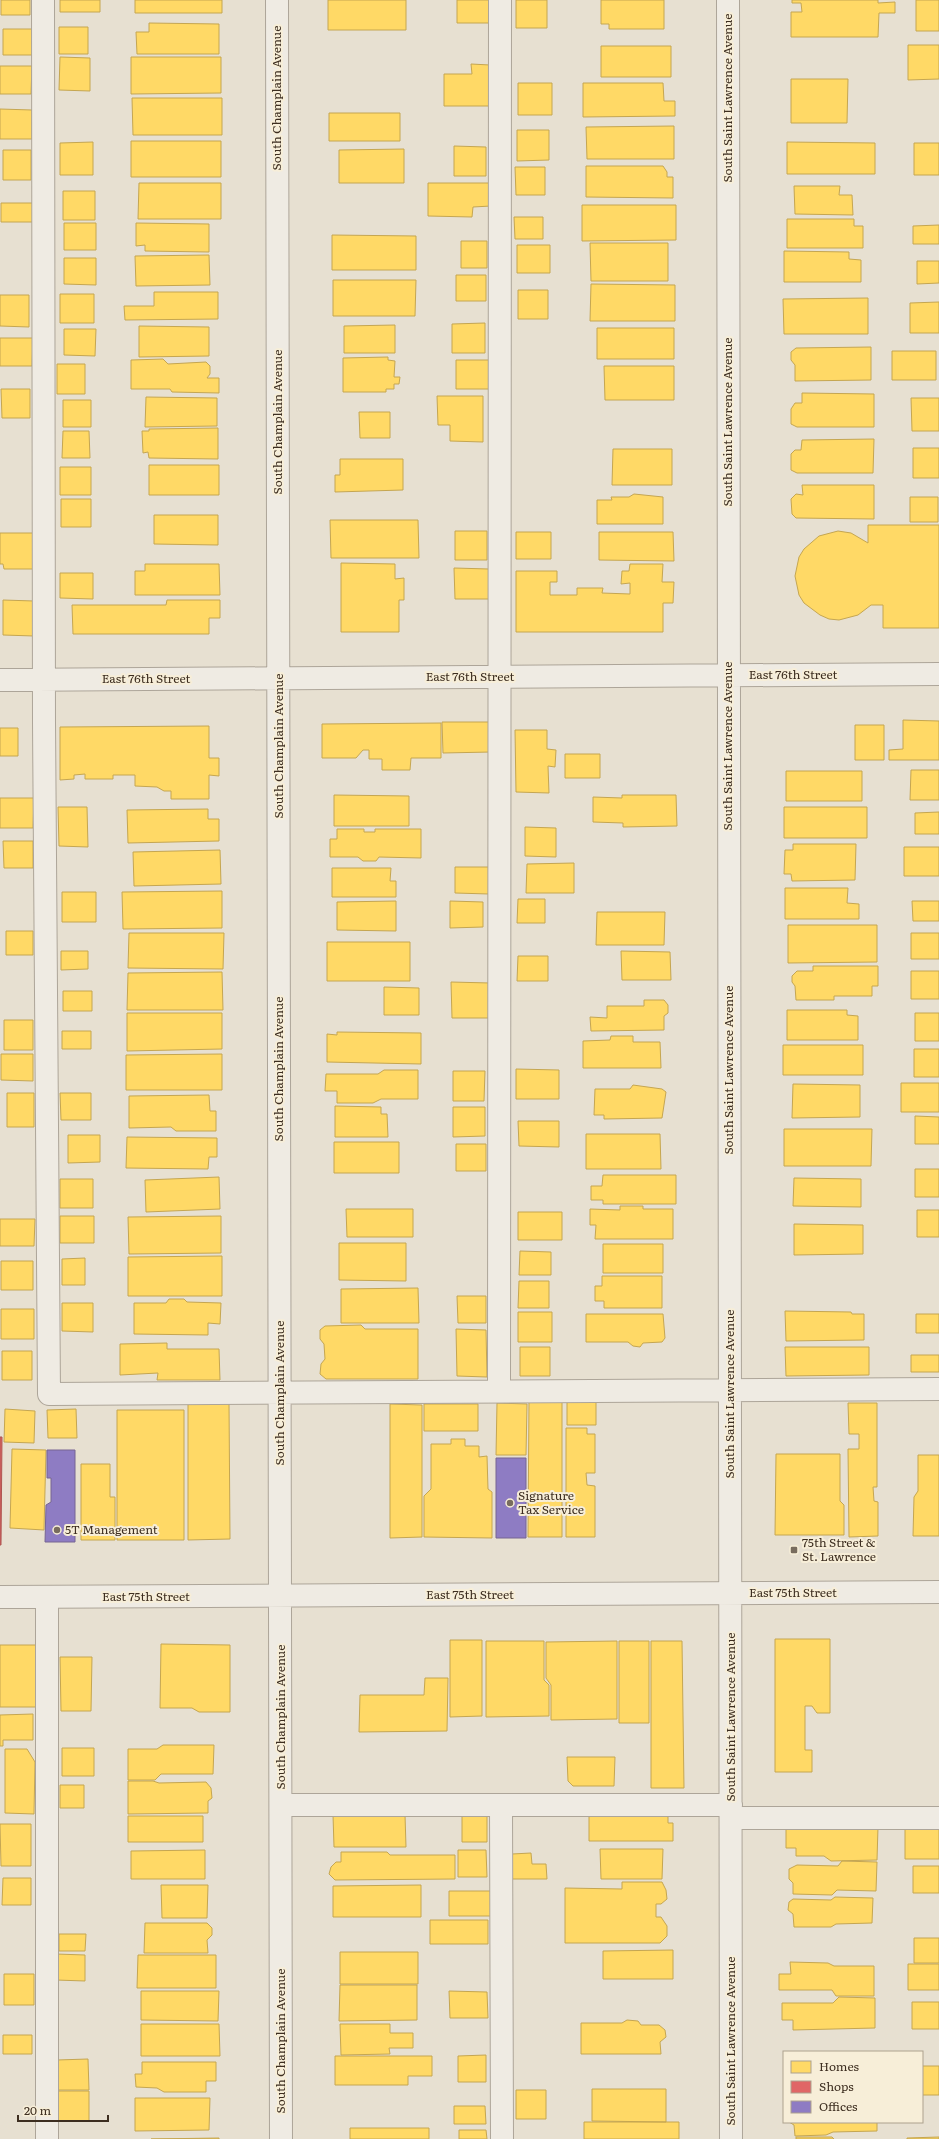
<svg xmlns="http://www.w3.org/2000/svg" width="939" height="2139" font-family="Literata,serif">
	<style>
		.homes { fill: #ffd966; stroke: #c5a651 }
		.shops { fill: #e06666; stroke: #af5551 }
		.offices { fill: #8e7cc3; stroke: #766592 }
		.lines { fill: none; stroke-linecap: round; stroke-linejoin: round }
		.minor-casing { stroke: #ada599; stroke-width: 24 }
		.minor { stroke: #efebe3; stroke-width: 22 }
		.poi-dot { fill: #786c5e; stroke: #f7eed8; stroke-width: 1.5 }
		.labels { text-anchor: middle; stroke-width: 4; stroke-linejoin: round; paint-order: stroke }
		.street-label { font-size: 12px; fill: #3d2e20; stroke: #f7eed8 }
		.poi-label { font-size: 12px; fill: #3d2e20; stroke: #f7eed8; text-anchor: start }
	</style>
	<rect width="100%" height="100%" fill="#e7e0d1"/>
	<path class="homes" d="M1 0H30V15H1Z
		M60 0H100V12H60Z
		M135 0H222V13H135Z
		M328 0H406V30H328Z
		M457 0H489V23H457Z
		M516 0H547V28H516Z
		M601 0H664V29H609V24H601Z
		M792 0H878V3L895 2V13H879L878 37H791V12H802L801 3H792Z
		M916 0H939V31H916Z
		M149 23 219 24V54H137L136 32H149Z
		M59 27H88V54H59Z
		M3 29H33V55H3Z
		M908 45H939V79L908 80Z
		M601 46H671V77H601Z
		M60 57 90 58V91L59 90Z
		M131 57H221V93L131 94Z
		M471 64 490 65V106H444V74H472Z
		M0 66H32L31 94H0Z
		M791 79H848L847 123H791Z
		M518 83H552V115H518Z
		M583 83H663L664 101H675V116L583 117Z
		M132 98H222V135H133Z
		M0 109 32 110V139H0Z
		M329 113H400V141H329Z
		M674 126V159H587L586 127Z
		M517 130H549V160L517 161Z
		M131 141H221V177H131Z
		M93 142V175H60V143Z
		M787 142 875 143V174H787Z
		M914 143H939V175H914Z
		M454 146 486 147V176H454Z
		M404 149V183H339V150Z
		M3 150H31V180H3Z
		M586 166H663L667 172V177H673V198L586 197Z
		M515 167H545V195H516Z
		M139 183H221V219H138Z
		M428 183H491V206L473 207 472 217 428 216Z
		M794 186H840L839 195H852L853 215 795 214Z
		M63 191H95V220H63Z
		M1 203H33V222H1Z
		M582 205H676V240L582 241Z
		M514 217H543V239H515Z
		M787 219H854V226H863V248H787Z
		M64 223H96V250H64Z
		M136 223 209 224V252L145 251V245L136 246Z
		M939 225V244H913V226Z
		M332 235 416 236V270H332Z
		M461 241H487V268H461Z
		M590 243H668V281H591Z
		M517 245H550V273H517Z
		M784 251 849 252V259L861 260V282H784Z
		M209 255 210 285 136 286 135 256Z
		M64 258H96V285L64 284Z
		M917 261H939V283L917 284Z
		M456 275H486V301H456Z
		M333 280H416L415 316H333Z
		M591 284 675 285V321H590Z
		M518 290H548V319H518Z
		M154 292H218V319L125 320 124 306H154Z
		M60 294H94V323H60Z
		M0 295H29V327L0 326Z
		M868 298V334H784L783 299Z
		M939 302V333H910V303Z
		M485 323V353H452V324Z
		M395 325V353H344V326Z
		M139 326 209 327V356L139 357Z
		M597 328H674V359H597Z
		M64 329H96L95 356 64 355Z
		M0 338H33L32 366H0Z
		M871 347V380L795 381V365L791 360V352L796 348Z
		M892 351H936V380H892Z
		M388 357V360L395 361 394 377H400L399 384H394V389H386V392H343V358Z
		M163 359 168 364 206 362 210 366V374L207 378H219V393L172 392 170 389H131V360Z
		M456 360H489V389H456Z
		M57 364H85V394H57Z
		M604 366H674V400H605Z
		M1 389H30V418H2Z
		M802 393 874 394V427H797L791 424V409L795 403H802Z
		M437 396H483V442L450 441V425H438Z
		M146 397 217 398V426L145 427Z
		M911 398H939V431H912Z
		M63 400H91V427H63Z
		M359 412H390V438H360Z
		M218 428V459L149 458 148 452 143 453 142 431H149V429Z
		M63 431H89L90 458H62Z
		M874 439 873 473H797L791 470V454L795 450H801L802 440Z
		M913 448H939V478H913Z
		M613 449H672V485H612Z
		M340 459H403V490L335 492V475H340Z
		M149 465H219V495H149Z
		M60 467H91V495H60Z
		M802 485H874V519L796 518 792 514 791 499 796 494 803 495Z
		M634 494 663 497V524H597V500H612L611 497H629Z
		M910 497H938V522H910Z
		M61 499H91V527H61Z
		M154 515H218V545L154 544Z
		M330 520H418L419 558H331Z
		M868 525H939V628H883V605H871L858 615 839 620 829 619 820 615 804 603 799 595 795 576 799 557 804 549 819 536 838 531 851 533 868 543Z
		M455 531H487V560H455Z
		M516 532H551V559H516Z
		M599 532H673L674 561 599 560Z
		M0 533H36V569H4L3 564H0Z
		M341 563 395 564V579L404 578V600H399V632H341Z
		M145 564H219L220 595H135V571H145Z
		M630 564H663L662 582H674L673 603H663V632H516V571H557V582H550V595H577V588H603L602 593 630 594V583L621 584 622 571H629Z
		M454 568 489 569V599H455Z
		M60 573H93V599L60 598Z
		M3 600 34 601V636L3 635Z
		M167 600H220V618H209V634H73L72 605H166Z
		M903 720 939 721V760H889V750L903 749Z
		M442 722H491V752L443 753Z
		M441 723V758H411L410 770H382V759H369V750H363L356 758H322V724Z
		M855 725H884V760H855Z
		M209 726V758H219V776L209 775V799H171V791H164L157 787 135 786V775H113V779H85V774L74 775V779L60 780V727Z
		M0 728H18V756H0Z
		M515 730H547V749L556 750 555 767 548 766 549 793 516 792Z
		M565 754H600V778H565Z
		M911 770H939V800H910Z
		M786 771H862V801H786Z
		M334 795 409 796V826H334Z
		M622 795H676L677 826 623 827V823L593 822V797L622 798Z
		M0 798H34L33 828H0Z
		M58 807H87L88 847 59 846Z
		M784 807H867V838H784Z
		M208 809V819H219V841L128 843 127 810Z
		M939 812V834H915V813Z
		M525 827 556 828V857L525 856Z
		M337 829H364V832H375V829H421V858L379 857 376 861H363L358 857H330V839H337Z
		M3 841H33V868H4Z
		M793 844H856L855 880 792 881 791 874H784L785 850H793Z
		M904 847H939V876H904Z
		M220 850 221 884 134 886 133 852Z
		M574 863V893H526L527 864Z
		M455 867H489V894L455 893Z
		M332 868H391L390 881H396V897H332Z
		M785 888H848L847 903 859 904V919H785Z
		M222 891V928L123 929 122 892Z
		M62 892H96V922H62Z
		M518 899H545V923H517Z
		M396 901V931L337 930V902Z
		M450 901 483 902V927L450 928Z
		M912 901H939V921H913Z
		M597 912H665L664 945H596Z
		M788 925H877V962L788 963Z
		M6 931H33V955H6Z
		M129 933H224L223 969 128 968Z
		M911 933H939V959H911Z
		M327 942H410V981H327Z
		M61 951H88V969L61 970Z
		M621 951 670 952 671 980H622Z
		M518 956H548V981H517Z
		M813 966H878V986H872V996H834V1000H796L795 986 792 982V976L797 971H813Z
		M911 971H939V999H911Z
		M222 972 223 1010H127L128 973Z
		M451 982 490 983 489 1018H452Z
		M384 987 419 988V1015H384Z
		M63 991H92V1011H63Z
		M644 1000H664L668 1005V1013L664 1016V1030L591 1031 590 1017 607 1018V1006H644Z
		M787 1010H847V1015L858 1016V1040H787Z
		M127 1013H222V1049L127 1051Z
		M915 1013H939V1041H915Z
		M4 1020H33V1050H4Z
		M62 1031H91V1049H62Z
		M337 1032 421 1033V1064L327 1062V1034L337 1035Z
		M611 1036H633V1042H660L661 1068H583V1041L610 1040Z
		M783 1045H863V1075H783Z
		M914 1049H939V1077H914Z
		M1 1054H33V1081L1 1080Z
		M222 1054V1090H126V1055Z
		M516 1069 559 1070V1099H516Z
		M384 1070H418V1099H381L373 1103H337V1091H325L326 1074H378Z
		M453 1071H485L484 1101H453Z
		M901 1083H939V1112H901Z
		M793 1084 860 1085V1117L792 1118Z
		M633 1085 662 1089 666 1092 662 1118 604 1119V1115H594L595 1089H630Z
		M7 1093H34V1127H7Z
		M60 1093H91V1120H61Z
		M209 1095 210 1111H216V1131H176L171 1127 129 1128V1096Z
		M335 1106 381 1107V1114H387L388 1137H335Z
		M453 1107H485V1136L453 1137Z
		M915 1116 939 1117V1144H915Z
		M518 1121H559V1147L519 1146Z
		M784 1129H872L871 1166H784Z
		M586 1134H660L661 1169H586Z
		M68 1135H100V1162L68 1163Z
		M127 1137 217 1138V1157H209L208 1169 126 1168Z
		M334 1142H399V1173H334Z
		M456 1144H486V1171H456Z
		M915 1169H939V1197H915Z
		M603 1175H676V1204H603V1200H591V1186H602Z
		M219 1177 220 1209 146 1212 145 1180Z
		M794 1178 861 1179V1207L793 1206Z
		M60 1179H93V1208H60Z
		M620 1206H643V1209H673V1239H595L596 1225H590V1209L620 1210Z
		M346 1209H413V1237H347Z
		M917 1210H939V1237H917Z
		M518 1212H562V1240H518Z
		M60 1216H94V1243H60Z
		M221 1216V1253L129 1254 128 1217Z
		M0 1219H35L34 1246H0Z
		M794 1224 863 1225V1254L794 1255Z
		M339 1243H406V1281L339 1280Z
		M603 1244H663V1273H603Z
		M520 1251 551 1252V1275H519Z
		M222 1256V1296H128V1257Z
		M85 1258V1285H62V1259Z
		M1 1261H33V1290H1Z
		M602 1276H662V1308H604V1301H595V1286H602Z
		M519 1281H549V1308H518Z
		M418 1288 419 1323H341V1289Z
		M457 1296H486V1323H458Z
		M169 1299H184L187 1302 221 1303 220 1324 208 1323V1335L134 1334V1303H166Z
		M62 1303H93V1332L62 1331Z
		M1 1309H34V1339H1Z
		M785 1311 851 1312 852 1314H864V1340L786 1341Z
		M518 1312H552V1342H518Z
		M586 1314H663L665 1338 662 1342 643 1343 640 1347 633 1346 628 1342H586Z
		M916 1314H939V1333H916Z
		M361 1325 365 1329H418V1379H326L320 1374 321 1364 325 1359 324 1344 320 1339V1330L325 1326Z
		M456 1329 486 1330 487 1377 457 1376Z
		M167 1343V1349H219L220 1380H157L158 1373 120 1375V1344Z
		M520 1347H550V1376H520Z
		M785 1347H869V1375L786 1376Z
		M2 1351H32V1380H2Z
		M911 1355H939V1372H911Z
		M529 1400 562 1401V1537H528Z
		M567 1401H596V1425H567Z
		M229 1402 230 1539 188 1540V1403Z
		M497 1403 527 1404 526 1455H496Z
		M848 1403H877V1487H873L874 1501 878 1502V1536L849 1537 848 1449H859V1434H849Z
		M390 1404 422 1405V1537L390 1538Z
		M424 1404H478V1431H424Z
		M5 1409 35 1411 34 1443 4 1442Z
		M76 1409 77 1438H48L47 1410Z
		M117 1410H184V1540H117Z
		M566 1428H587V1434H595V1473H586L587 1485 595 1486V1537H566Z
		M451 1439H465V1446H479V1457L487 1456 488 1489 492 1492V1538L424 1537V1496L431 1489V1444H451Z
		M12 1449 46 1450 44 1530 10 1528Z
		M776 1454H840V1501L844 1505V1535H775Z
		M918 1455H939V1536H913L914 1497 918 1491Z
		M81 1464H110V1497H115V1540H81Z
		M775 1639H830V1713H817L812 1706H805V1750H812V1772H775Z
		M450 1640H482V1716L450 1717Z
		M486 1641H544V1680L549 1685V1716L486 1717Z
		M617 1641V1719L551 1720V1685L546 1678V1642Z
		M619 1641H649V1723H619Z
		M651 1641H682L684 1788H651Z
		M161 1644 230 1645V1712H199L192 1708H160Z
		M0 1645H38V1707H0Z
		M60 1657H92L91 1711H61Z
		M425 1678H448L447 1731 359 1732 360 1695H424Z
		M33 1714V1740H3V1746H0V1715Z
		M163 1745H214L213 1774H161L155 1780H128V1749H157Z
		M62 1748H94V1776H62Z
		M5 1749H27L35 1762 34 1814 5 1813Z
		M567 1757H615L614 1786H573L568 1781Z
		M128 1781H153L159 1783 206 1782 211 1788 212 1798 208 1801V1813L128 1814Z
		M60 1785H84V1808H60Z
		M663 1813 668 1817V1823H673V1841H589V1814Z
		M462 1814H487V1842H462Z
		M333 1815H405L406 1847H334Z
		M128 1816H203V1842H128Z
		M0 1824H31V1866H1Z
		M878 1827 877 1860 831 1861 824 1856H796V1848H786V1828Z
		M905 1828H939V1859H905Z
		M600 1849H663L662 1879H601Z
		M205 1850V1879H131V1851Z
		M458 1850H486L487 1877H458Z
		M341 1852H387L390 1855H455V1879L335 1880 329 1874 331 1867 336 1862H341Z
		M531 1853 532 1864H546L547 1879H512V1854Z
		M842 1861 877 1862 876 1891 837 1890 832 1895 793 1894V1883L789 1879V1869L797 1865 838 1866Z
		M913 1866H939V1893H913Z
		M3 1878H31V1905H2Z
		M622 1882H662L666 1890 667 1899 661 1904H656V1917H661L667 1926V1936L660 1943H565V1888L622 1889Z
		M161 1885H208L207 1918H162Z
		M421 1885V1917H333V1886Z
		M449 1891H491V1916H449Z
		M835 1897 873 1898 872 1923 836 1924 831 1927H794L793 1914 788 1910 789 1902 793 1899 831 1900Z
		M430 1920H488V1944H430Z
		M145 1923H207L212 1928V1935L207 1940 208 1953H144Z
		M59 1934H86L85 1951H59Z
		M914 1938H939V1963H914Z
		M673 1950V1979H603V1951Z
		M340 1952H418V1984H340Z
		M56 1954 85 1955V1981L56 1980Z
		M138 1955H216V1988H137Z
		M790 1962 828 1963 834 1966H874V1996H836L832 1990H779V1974H791Z
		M908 1964H939V1990H908Z
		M4 1974H34V2005H4Z
		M340 1985H417V2020L339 2021Z
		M141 1991H219L218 2021 141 2020Z
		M449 1991 487 1992 488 2018H450Z
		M839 1997 875 1998V2028L793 2030V2020H782V2003H833Z
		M912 2002H939V2029H912Z
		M627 2020 638 2021 641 2025H659L665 2030 666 2037 660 2042 661 2054H581V2023H622Z
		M141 2024H219L220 2056H141Z
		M340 2024H390V2033H413V2048H389L390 2054 341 2055Z
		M3 2035H32V2054H3Z
		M486 2055V2082H458V2056Z
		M335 2056H432V2076H408V2085H335Z
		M88 2059 89 2090H57V2060Z
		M142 2062H216V2081H206V2092H164L157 2088 136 2087 135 2074H142Z
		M922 2066H939V2095H922Z
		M592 2089H666V2122L592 2121Z
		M516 2090H546V2119H516Z
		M58 2091H89V2121H58Z
		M135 2098H210L209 2130 135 2131Z
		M454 2106H485L486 2124H454Z
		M584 2122H679V2139H584Z
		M789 2122H877V2131L833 2132 826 2135 795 2136 794 2125Z
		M350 2128H429V2139H350Z
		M459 2130H486L487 2139H459Z
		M796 2137H832L834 2139H796Z
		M939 2137V2139H907V2138Z
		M219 2138V2139H151Z"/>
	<path class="shops" d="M0 1437H2L1 1545H0Z"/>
	<path class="offices" d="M47 1450H75V1542H45L46 1505 51 1502V1478H47Z
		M496 1458H526V1538H496Z"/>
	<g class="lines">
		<g class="minor-casing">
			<path id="minor" d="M43 0 44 722 49 1394 939 1389
				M277 0 281 2139
				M728 0 731 2139
				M0 680 939 674
				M499 1391 500 0
				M0 1597 939 1592
				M47 1597V2139
				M281 1805H731
				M501 1806 502 2139
				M731 1818H939"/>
		</g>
		<use href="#minor" class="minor"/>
	</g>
	<g class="poi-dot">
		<circle cx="510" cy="1503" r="4"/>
		<circle cx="57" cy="1530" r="4"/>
		<rect x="790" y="1546" width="8" height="8" rx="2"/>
	</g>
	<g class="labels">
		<g class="street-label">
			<text transform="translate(277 98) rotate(-90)" y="4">South Champlain Avenue</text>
			<text transform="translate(728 98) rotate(-90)" y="4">South Saint Lawrence Avenue</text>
			<text transform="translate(278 422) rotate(-90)" y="4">South Champlain Avenue</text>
			<text transform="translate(728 422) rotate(-90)" y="4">South Saint Lawrence Avenue</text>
			<text x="793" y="679">East 76th Street</text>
			<text x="470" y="681">East 76th Street</text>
			<text x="146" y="683">East 76th Street</text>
			<text transform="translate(279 746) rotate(-90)" y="4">South Champlain Avenue</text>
			<text transform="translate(728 746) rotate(-90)" y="4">South Saint Lawrence Avenue</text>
			<text transform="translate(279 1069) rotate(-90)" y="4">South Champlain Avenue</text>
			<text transform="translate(729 1070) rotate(-90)" y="4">South Saint Lawrence Avenue</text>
			<text transform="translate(280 1393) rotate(-90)" y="4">South Champlain Avenue</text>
			<text transform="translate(730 1394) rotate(-90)" y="4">South Saint Lawrence Avenue</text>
			<text x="793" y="1597">East 75th Street</text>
			<text x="470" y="1599">East 75th Street</text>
			<text x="146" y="1601">East 75th Street</text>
			<text transform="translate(281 1717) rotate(-90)" y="4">South Champlain Avenue</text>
			<text transform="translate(731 1717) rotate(-90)" y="4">South Saint Lawrence Avenue</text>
			<text transform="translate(281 2041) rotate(-90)" y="4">South Champlain Avenue</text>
			<text transform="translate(731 2041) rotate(-90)" y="4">South Saint Lawrence Avenue</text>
		</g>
		<g class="poi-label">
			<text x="518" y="1500">Signature<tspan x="518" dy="14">Tax Service</tspan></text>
			<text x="65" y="1534">5T Management</text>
			<text x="802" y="1547">75th Street &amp;<tspan x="802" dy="14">St. Lawrence</tspan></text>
		</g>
	</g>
	<rect x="783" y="2051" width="140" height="72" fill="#f7eed8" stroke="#ada18e"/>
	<rect x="791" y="2061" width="20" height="12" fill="#ffd966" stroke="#ada18e"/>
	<text x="819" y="2071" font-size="12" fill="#3d2e20">Homes</text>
	<rect x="791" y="2081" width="20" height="12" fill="#e06666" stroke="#ada18e"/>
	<text x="819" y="2091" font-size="12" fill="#3d2e20">Shops</text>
	<rect x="791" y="2101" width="20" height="12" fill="#8e7cc3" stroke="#ada18e"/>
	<text x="819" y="2111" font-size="12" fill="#3d2e20">Offices</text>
	<path d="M18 2115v6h90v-6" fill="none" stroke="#3d2e20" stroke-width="2"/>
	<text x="24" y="2115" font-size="12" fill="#3d2e20" stroke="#f7eed8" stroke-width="3" paint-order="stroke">20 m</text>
</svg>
